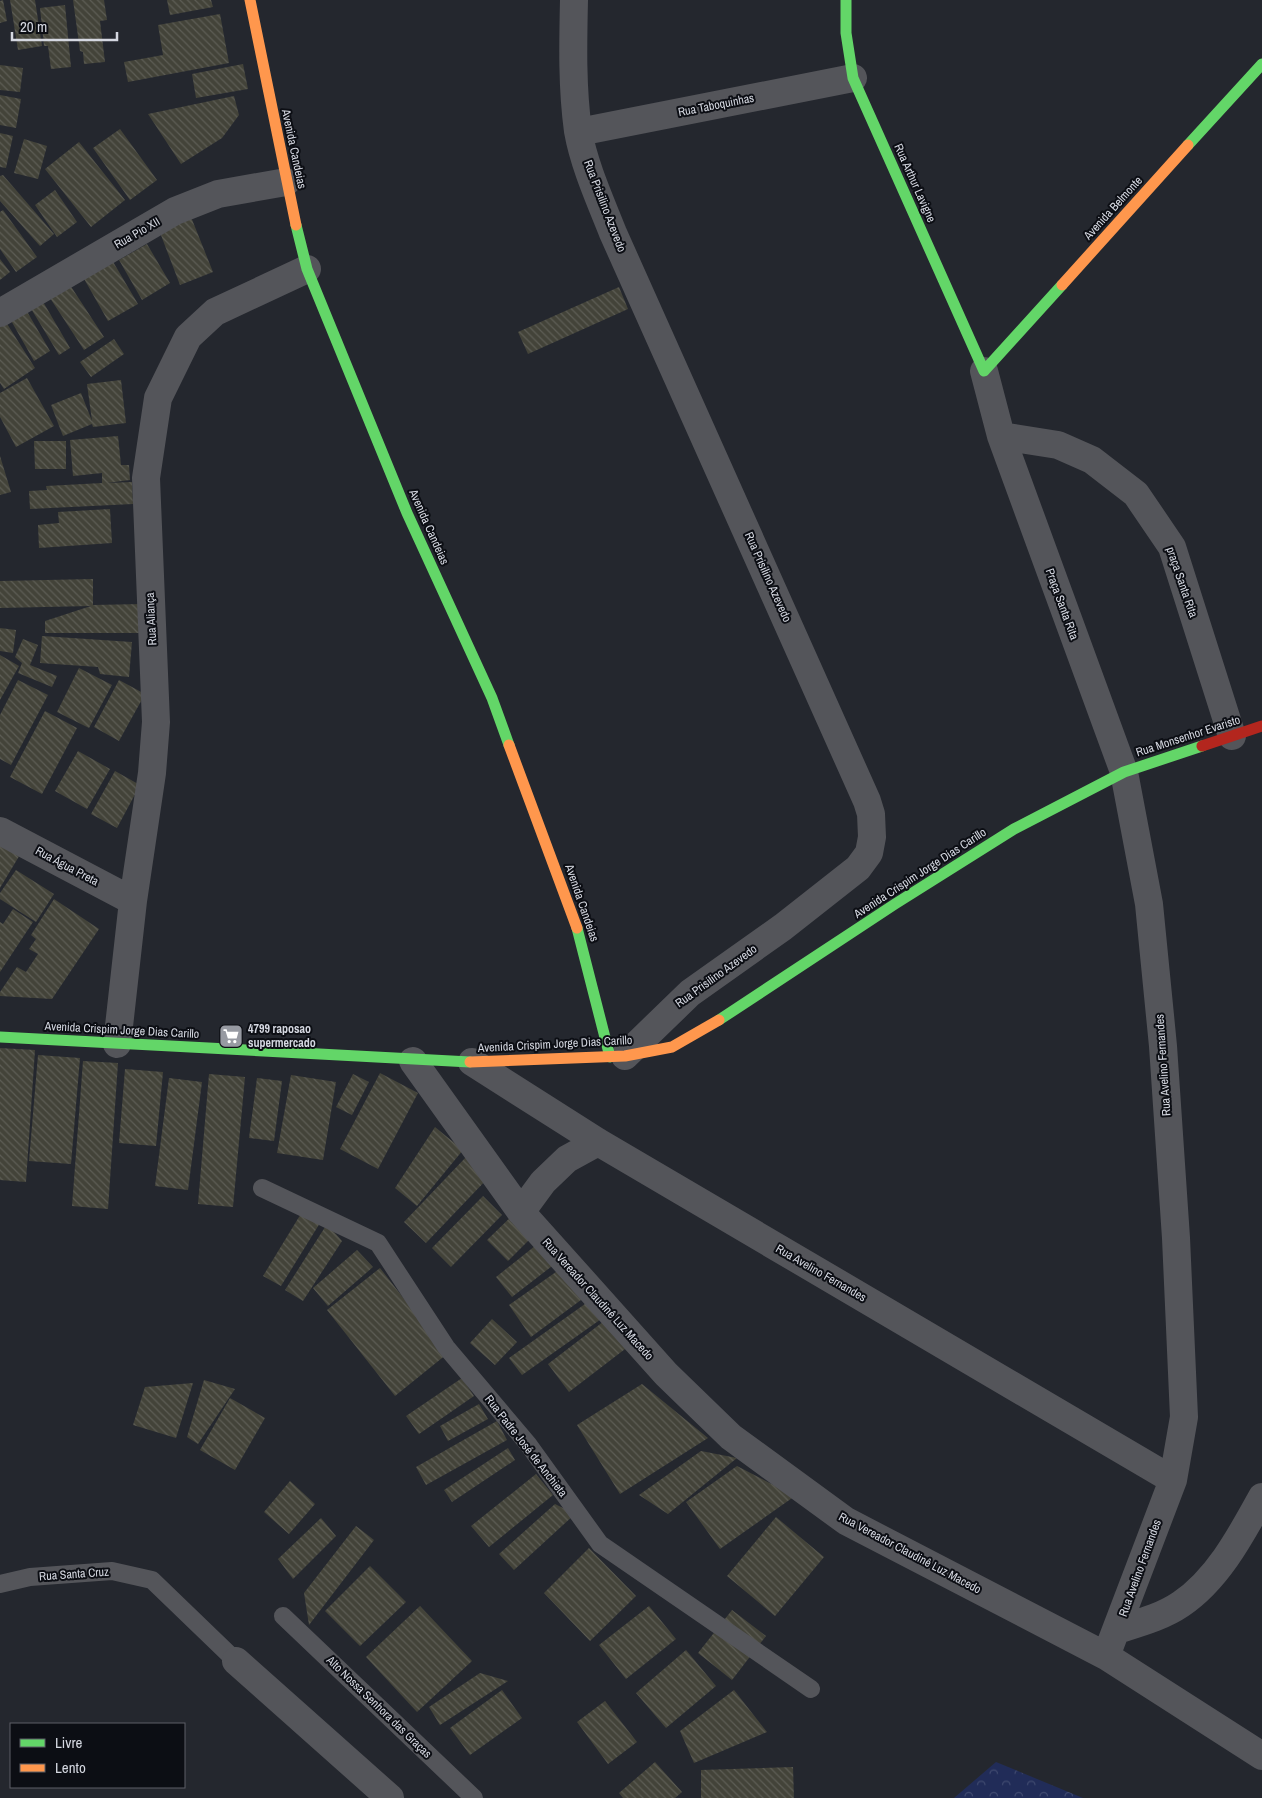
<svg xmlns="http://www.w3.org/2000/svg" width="1262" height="1798" font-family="'Archivo Narrow',sans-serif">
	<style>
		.forest { fill: url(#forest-crowns) }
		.building { fill: url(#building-back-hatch) }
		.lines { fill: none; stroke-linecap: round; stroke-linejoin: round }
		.lane { stroke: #54555a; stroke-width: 18 }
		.street { stroke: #54555a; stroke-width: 28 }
		.fast { stroke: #63d668; stroke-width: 11 }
		.slow { stroke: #ff974d; stroke-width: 11 }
		.jam { stroke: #b3261e; stroke-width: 11 }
		.labels { text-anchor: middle; stroke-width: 4; stroke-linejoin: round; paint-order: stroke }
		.street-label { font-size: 12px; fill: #d5d8e1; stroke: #0c0e14 }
		.poi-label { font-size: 12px; font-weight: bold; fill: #d5d8e1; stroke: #0c0e14; text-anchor: start }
	</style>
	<defs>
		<pattern id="forest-crowns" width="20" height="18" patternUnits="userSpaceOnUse" patternTransform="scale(1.25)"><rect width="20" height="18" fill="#212c58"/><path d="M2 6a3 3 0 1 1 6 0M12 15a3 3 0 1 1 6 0" fill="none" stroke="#404a70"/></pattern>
		<pattern id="building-back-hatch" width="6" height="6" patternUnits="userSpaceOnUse" patternTransform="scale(1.25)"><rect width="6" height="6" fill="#434339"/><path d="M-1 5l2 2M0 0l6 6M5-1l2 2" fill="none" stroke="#5d5d55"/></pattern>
	</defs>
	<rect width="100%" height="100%" fill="#24272e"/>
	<path class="forest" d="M996 1762 1083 1798H954Z"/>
	<path class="building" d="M3 0 7 21 0 23V1Z
		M10 0H35L42 46 18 50Z
		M73 0H104L107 20 100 21 105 62 84 64 83 52 80 51Z
		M167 0H211L213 7 170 15Z
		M65 5 71 67 51 69 48 46H44L40 8Z
		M220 14 229 63 128 82 124 62 163 55 158 25Z
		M243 64 248 89 196 98 192 74Z
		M0 65 23 68 20 92 0 90Z
		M0 95 21 99 16 128 0 125Z
		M234 96 239 115 222 138 181 164 148 114Z
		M120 129 157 180 130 200 93 148Z
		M0 133 13 136 6 168 0 167Z
		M24 139 47 146 38 179 14 173Z
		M79 142 125 200 91 227 45 169Z
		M3 175 54 234 40 246 0 201V176Z
		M55 190 77 222 57 237 35 205Z
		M3 210 37 257 16 272 0 249V212Z
		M191 217 213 272 180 285 159 230Z
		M147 244 170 283 142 300 119 260Z
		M0 259 10 272 0 280Z
		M112 260 138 304 108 321 83 277Z
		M70 285 104 337 84 350 50 298Z
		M619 287 628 309 528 354 518 332Z
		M42 300 70 348 59 355 30 307Z
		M25 308 50 351 34 361 9 317Z
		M4 319 35 368 4 389 0 383V322Z
		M114 339 124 354 91 377 80 362Z
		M27 378 54 426 16 447 0 417V393Z
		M121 380 126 423 93 427 92 424 63 436 51 405 81 393 92 421 87 384Z
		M118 436 121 465H129L130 480 107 483 132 482 133 504 30 509 29 491 47 490 46 486 102 483V473L73 476 70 440Z
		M34 441H66V469H35Z
		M0 456 11 492 0 495Z
		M110 509 112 543 39 548 38 525 59 523 58 512Z
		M93 579V605L142 604V633H45V621L91 606 0 608V581Z
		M0 628 16 630 13 653 0 651Z
		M42 636 132 642 129 677 100 674 98 667 40 663Z
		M23 639 38 645 30 665 57 676 52 687 18 673 22 663 15 657Z
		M0 655 19 666 0 700Z
		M79 668 112 685 89 728 57 712Z
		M18 680 48 695 11 765 0 759V715Z
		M119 680 145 694 119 741 94 727Z
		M45 711 77 728 42 794 10 777Z
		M78 751 110 769 87 809 55 791Z
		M115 771 140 785 117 828 91 814Z
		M0 840 21 853 0 888Z
		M16 870 54 894 36 922 0 899V893Z
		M54 899 99 929 52 999 0 996V992L17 967 26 972 38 954 29 949 36 939 31 935Z
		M13 909 33 922 0 972V922L3 924Z
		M0 1048 35 1050 26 1182 0 1180Z
		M38 1055 80 1058 71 1164 29 1161Z
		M83 1061 118 1063 108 1209 72 1206Z
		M125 1069 163 1072 156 1146 119 1143Z
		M380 1073 418 1093 378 1169 340 1149Z
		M209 1074 245 1077 233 1207 198 1204Z
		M353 1074 369 1082 352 1115 336 1107Z
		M291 1075 336 1082 323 1160 277 1153Z
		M169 1078 202 1082 188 1190 155 1186Z
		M257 1078 282 1081 274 1141 249 1138Z
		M435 1127 463 1150 417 1206 395 1188Z
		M467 1156 489 1177 426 1243 404 1222Z
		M483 1196 502 1215 451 1267 432 1248Z
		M302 1212 320 1223 281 1286 263 1276Z
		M515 1213 535 1234 508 1261 487 1240Z
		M327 1224 342 1241 303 1301 285 1290Z
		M540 1242 556 1263 512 1297 496 1277Z
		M357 1250 373 1267 328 1306 313 1288Z
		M563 1267 585 1297 531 1337 509 1305Z
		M380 1268 447 1354 395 1396 327 1310Z
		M592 1299 604 1317 522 1375 509 1358Z
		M608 1318 629 1346 569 1392 548 1364Z
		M492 1319 517 1342 495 1365 470 1343Z
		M462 1378 474 1396 419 1434 406 1416Z
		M204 1380 235 1389 198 1444 187 1437Z
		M193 1383 176 1438 133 1425 145 1387Z
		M642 1384 708 1438 620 1494 577 1425Z
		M230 1398 265 1418 235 1470 200 1450Z
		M479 1404 488 1419 448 1441 440 1426Z
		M497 1421 507 1440 426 1485 416 1467Z
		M508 1448 515 1460 452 1502 444 1490Z
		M701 1451 737 1458 668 1514 639 1495Z
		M737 1466 795 1496 720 1549 686 1502Z
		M536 1474 553 1495 489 1547 471 1526Z
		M290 1481 315 1504 289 1534 264 1512Z
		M555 1504 575 1514 514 1570 499 1554Z
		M776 1517 824 1557 775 1616 727 1576Z
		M321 1518 336 1536 293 1579 278 1559Z
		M356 1526 374 1540 309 1625 304 1593Z
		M589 1548 636 1596 590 1641 544 1593Z
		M370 1566 406 1602 360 1646 325 1611Z
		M420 1606 472 1661 417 1712 366 1657Z
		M649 1606 676 1639 626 1679 599 1645Z
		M732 1610 766 1636 732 1680 698 1653Z
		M686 1650 716 1686 666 1728 636 1693Z
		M480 1673 508 1681 440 1725 429 1707Z
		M502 1690 522 1718 470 1755 450 1728Z
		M734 1690 767 1732 694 1763 680 1731Z
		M605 1701 637 1742 608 1764 577 1722Z
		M655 1762 682 1792 675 1798H623L619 1793Z
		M793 1767 794 1798H701V1770Z"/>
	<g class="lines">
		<path class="lane" d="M262 1188 378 1243 446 1347 528 1444 600 1544 811 1689
			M0 1584 30 1577 112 1571 152 1580 236 1661
			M283 1616 474 1798"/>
		<path class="street" d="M574 0C573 44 572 87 578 131 584 165 600 200 613 233L867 801 871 814 872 837 869 853 858 868 783 927 690 993 625 1056
			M579 132 853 78
			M0 313 175 211 218 194 286 182
			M984 371 1001 436 1124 772 1149 904 1163 1046 1176 1238 1184 1417 1173 1480 1106 1656
			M1001 436 1058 445 1092 460 1136 494 1172 547 1232 736
			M0 831 133 901
			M117 1044 133 901 152 773 156 722 146 478 158 398 188 337 215 312 307 269
			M413 1061 521 1212 666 1374 731 1437 846 1521 1106 1656 1262 1756
			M472 1062 598 1142 1173 1480
			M521 1212 543 1182 567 1159 598 1142
			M1117 1630C1139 1623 1162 1617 1181 1604 1218 1579 1241 1535 1262 1497
			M236 1661 390 1798"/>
		<path class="fast" d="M846 0V33L853 78 984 371 1062 285
			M1188 145 1262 64
			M296 225 307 269 407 513 492 698 509 745
			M577 928 610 1057
			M719 1020 895 904 1014 829 1124 772 1202 746
			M0 1037 470 1062"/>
		<path class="slow" d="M250 0 296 225
			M1062 285 1188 145
			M509 745 577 928
			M470 1062 625 1056 672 1047 719 1020"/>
		<path class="jam" d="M1202 746 1262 726"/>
	</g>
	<defs>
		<g id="supermarket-square" transform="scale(1.25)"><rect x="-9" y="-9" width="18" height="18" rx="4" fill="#979aa2" stroke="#0c0e14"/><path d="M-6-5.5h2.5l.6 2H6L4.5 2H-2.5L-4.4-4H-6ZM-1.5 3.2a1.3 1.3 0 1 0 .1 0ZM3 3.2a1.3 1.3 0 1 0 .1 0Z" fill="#fff"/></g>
	</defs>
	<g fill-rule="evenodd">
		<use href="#supermarket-square" x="231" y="1036"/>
	</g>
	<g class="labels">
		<g class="street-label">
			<text transform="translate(716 105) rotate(-11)" y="4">Rua Taboquinhas</text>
			<text transform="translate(294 149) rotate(78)" y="4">Avenida Candeias</text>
			<text transform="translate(915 183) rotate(66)" y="4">Rua Arthur Lavigne</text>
			<text transform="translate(605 206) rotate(69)" y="4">Rua Prisilino Azevedo</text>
			<text transform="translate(1113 208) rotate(-48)" y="4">Avenida Belmonte</text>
			<text transform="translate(137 233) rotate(-30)" y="4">Rua Pio XII</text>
			<text transform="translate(429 527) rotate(66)" y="4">Avenida Candeias</text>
			<text transform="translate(768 577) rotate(66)" y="4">Rua Prisilino Azevedo</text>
			<text transform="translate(1182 582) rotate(71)" y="4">praça Santa Rita</text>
			<text transform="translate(1062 604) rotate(70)" y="4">Praça Santa Rita</text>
			<text transform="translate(151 619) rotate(-93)" y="4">Rua Aliança</text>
			<text transform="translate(1188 736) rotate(-18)" y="4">Rua Monsenhor Evaristo</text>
			<text transform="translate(67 866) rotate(28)" y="4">Rua Água Preta</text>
			<text transform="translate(920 873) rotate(-33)" y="4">Avenida Crispim Jorge Dias Carillo</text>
			<text transform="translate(582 903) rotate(71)" y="4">Avenida Candeias</text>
			<text transform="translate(716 976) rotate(-36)" y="4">Rua Prisilino Azevedo</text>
			<text transform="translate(122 1030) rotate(3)" y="4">Avenida Crispim Jorge Dias Carillo</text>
			<text transform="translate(555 1044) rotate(-3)" y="4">Avenida Crispim Jorge Dias Carillo</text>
			<text transform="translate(1163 1065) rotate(-94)" y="4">Rua Avelino Fernandes</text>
			<text transform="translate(821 1273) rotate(30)" y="4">Rua Avelino Fernandes</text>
			<text transform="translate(598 1299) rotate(48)" y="4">Rua Vereador Claudinê Luz Macedo</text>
			<text transform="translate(526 1446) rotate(52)" y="4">Rua Padre José de Anchieta</text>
			<text transform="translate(910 1553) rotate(28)" y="4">Rua Vereador Claudinê Luz Macedo</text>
			<text transform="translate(1140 1568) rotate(-70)" y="4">Rua Avelino Fernandes</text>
			<text transform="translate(74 1574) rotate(-4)" y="4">Rua Santa Cruz</text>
			<text transform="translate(379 1707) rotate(44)" y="4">Alto Nossa Senhora das Graças</text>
		</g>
		<g class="poi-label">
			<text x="248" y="1033">4799 raposao<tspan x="248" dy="14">supermercado</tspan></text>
		</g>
	</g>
	<rect x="10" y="1723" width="175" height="65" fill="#0c0e14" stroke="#5c5f66"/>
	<rect x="20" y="1739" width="25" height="8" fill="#63d668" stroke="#5c5f66"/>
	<text x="55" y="1748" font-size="15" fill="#d5d8e1">Livre</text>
	<rect x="20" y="1764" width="25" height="8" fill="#ff974d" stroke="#5c5f66"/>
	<text x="55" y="1773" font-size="15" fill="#d5d8e1">Lento</text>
	<path d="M12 32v8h105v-8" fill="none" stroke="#d5d8e1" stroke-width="2.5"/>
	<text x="20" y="32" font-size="15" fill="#d5d8e1" stroke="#0c0e14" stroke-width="4" paint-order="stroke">20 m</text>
</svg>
